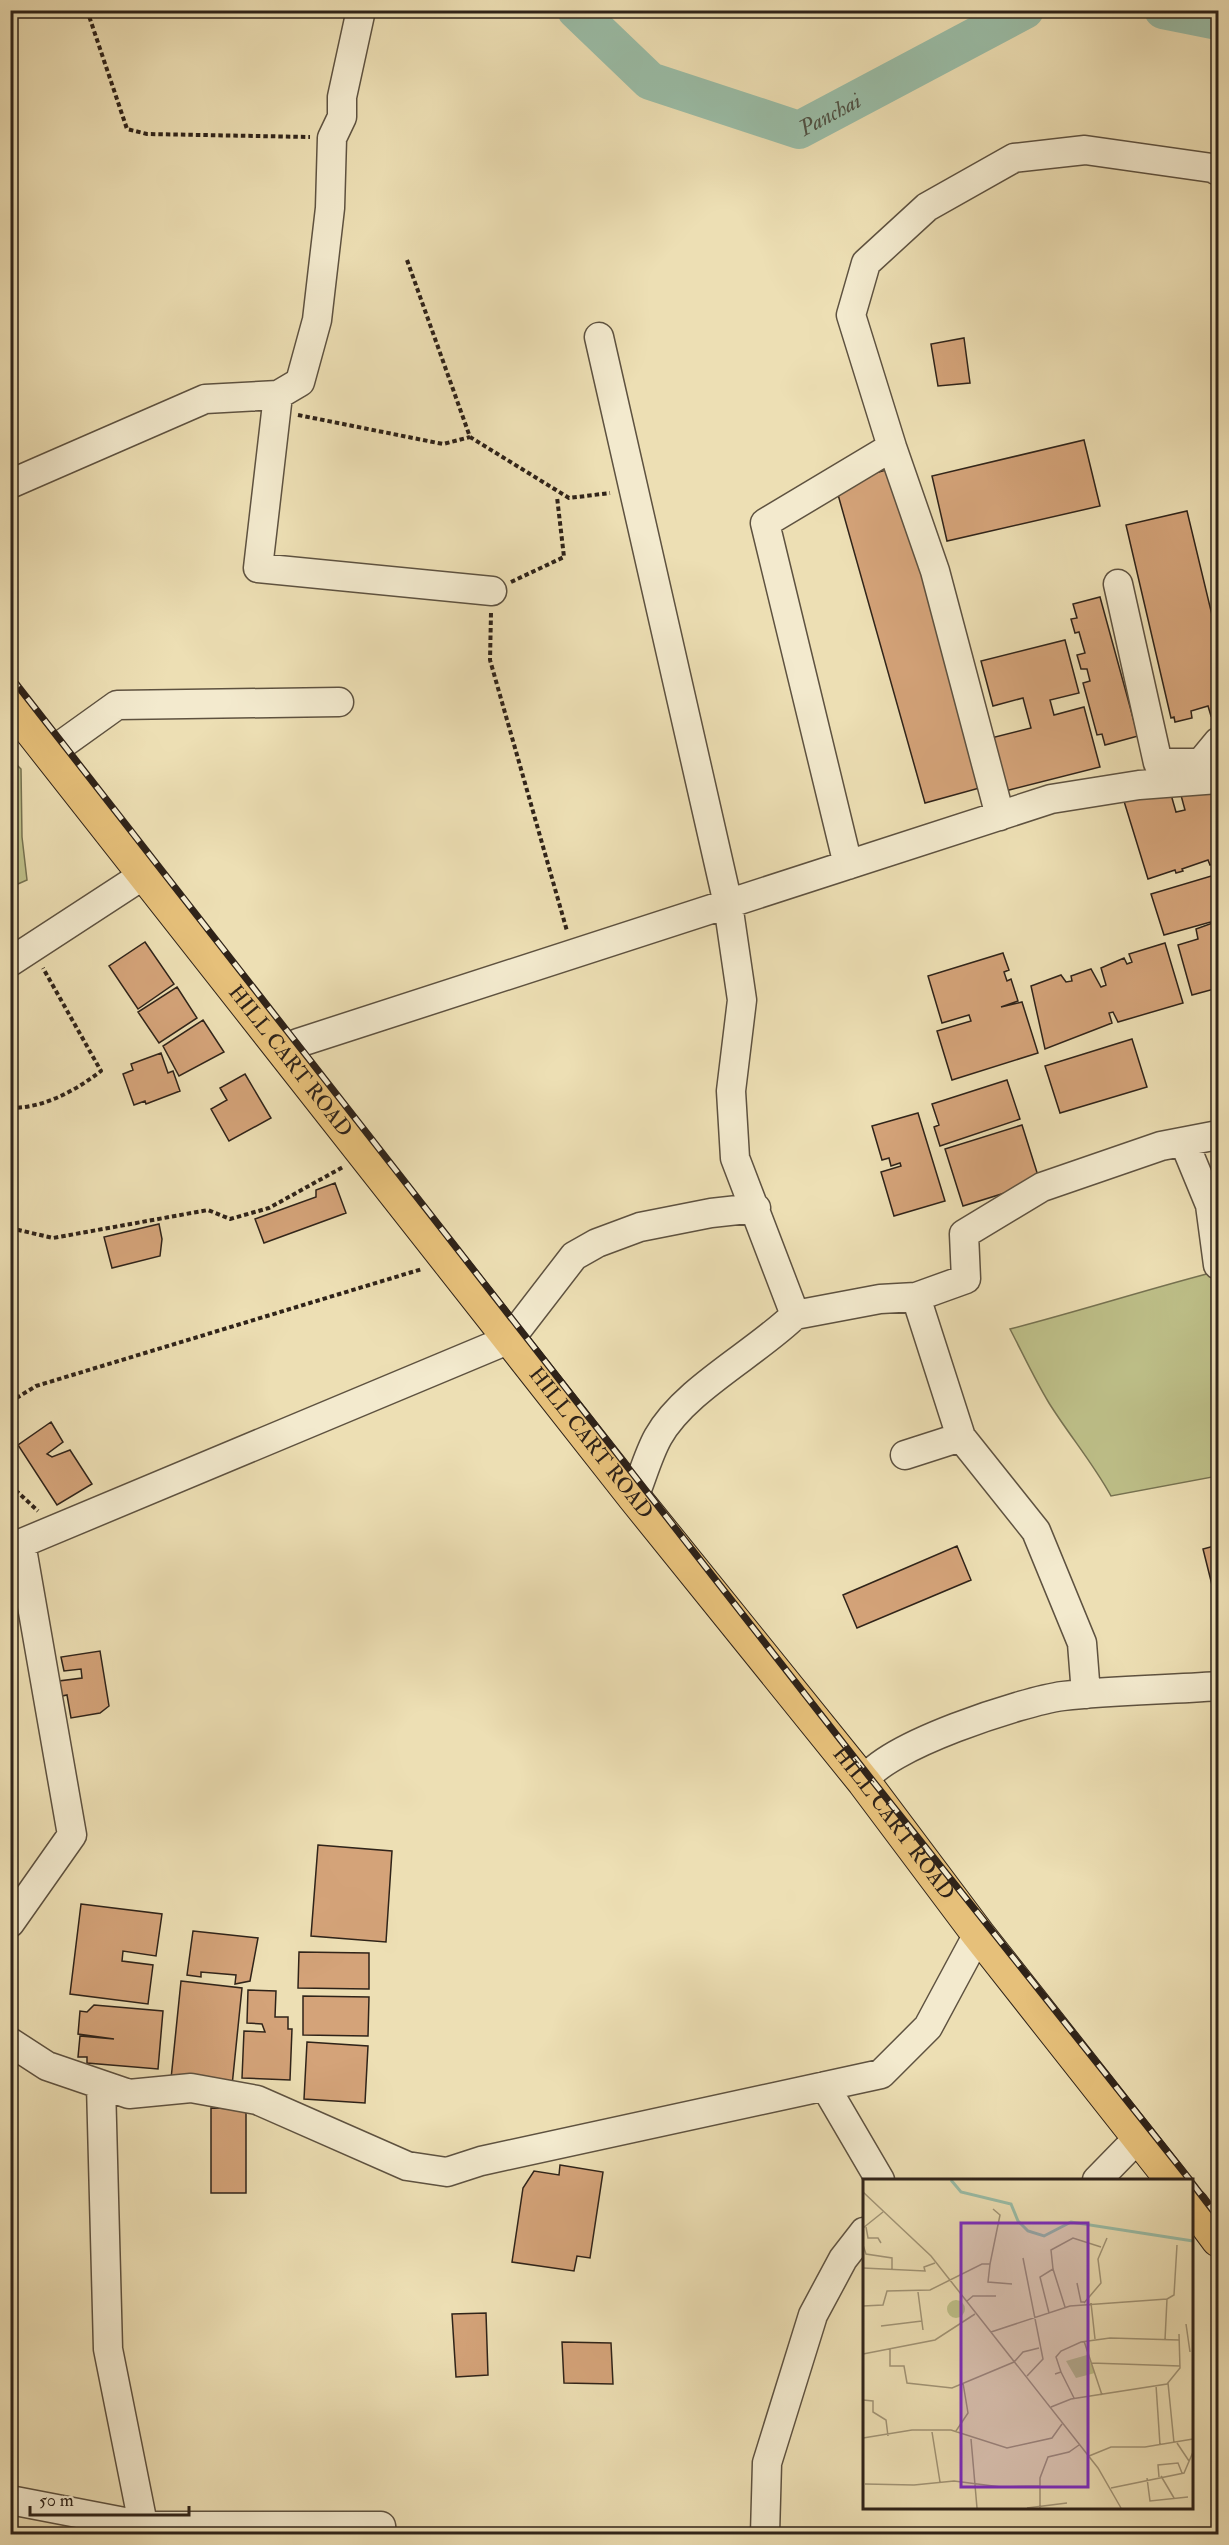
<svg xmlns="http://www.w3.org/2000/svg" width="1229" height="2545" font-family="'IM FELL Double Pica',serif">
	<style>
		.green { fill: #bec089; stroke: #767251; stroke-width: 1.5 }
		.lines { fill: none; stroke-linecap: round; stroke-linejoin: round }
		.river { stroke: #9abda7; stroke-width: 38 }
		.building { fill: #d4a379; stroke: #2f2319; stroke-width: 1.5 }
		.minor-casing { stroke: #5e5240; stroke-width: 31 }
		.highway-casing { stroke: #2f2319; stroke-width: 35 }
		.path { stroke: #2f2319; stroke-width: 4; stroke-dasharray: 4.5 3; stroke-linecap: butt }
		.minor { stroke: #f3eace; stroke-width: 28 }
		.highway { stroke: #e6c07a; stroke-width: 33 }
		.rail-casing { stroke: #2f2319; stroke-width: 7 }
		.rail { stroke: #f3eace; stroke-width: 4.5; stroke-dasharray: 14; stroke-linecap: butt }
		.labels { text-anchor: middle; stroke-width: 5; stroke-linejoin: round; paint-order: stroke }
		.street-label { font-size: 21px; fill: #2f2319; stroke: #f3eace }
		.water-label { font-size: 22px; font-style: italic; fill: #4f5144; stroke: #f3eace }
		.inset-river { fill: none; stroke: #9abda7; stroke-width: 3 }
		.inset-road { fill: none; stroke: #a19476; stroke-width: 1.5 }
		.view { fill: #7b2cbf; fill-opacity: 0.15; stroke: #7b2cbf; stroke-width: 3 }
		.inset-edge { fill: none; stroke: #2f2319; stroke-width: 3 }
	</style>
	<rect width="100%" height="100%" fill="#eddfb4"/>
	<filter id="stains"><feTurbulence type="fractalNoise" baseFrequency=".00333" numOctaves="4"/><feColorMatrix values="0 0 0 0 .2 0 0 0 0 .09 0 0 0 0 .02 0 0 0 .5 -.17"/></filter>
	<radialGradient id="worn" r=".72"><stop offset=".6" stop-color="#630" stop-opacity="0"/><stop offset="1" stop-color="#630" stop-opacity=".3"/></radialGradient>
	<path class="green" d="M10 758 21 769 22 837 27 880 11 887Z
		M1218 1271V1476L1111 1496C1093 1463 1069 1435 1049 1403 1035 1380 1023 1354 1010 1329 1080 1311 1148 1289 1218 1271Z"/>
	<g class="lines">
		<g class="river">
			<path id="s1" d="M576 10 650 81 799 130 1025 10"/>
			<path d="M1163 10 1218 21"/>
		</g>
	</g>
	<path class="building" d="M964 338 970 383 938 386 931 344Z
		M1084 440 1100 506 947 541 932 476Z
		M886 470 897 482 983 787 925 803 835 484Z
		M1187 511 1218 640V714L1211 716 1208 706 1191 711 1192 718 1175 722 1174 717 1171 718 1126 525Z
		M1100 597 1138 736 1105 745 1102 734 1097 735 1083 683 1090 681 1087 669H1081L1077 655 1085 653 1079 632 1075 633 1071 619 1077 618 1073 604Z
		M1065 640 1079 693 1050 700 1054 715 1084 707 1100 767 1005 791 991 738 1031 728 1023 698 993 706 981 661Z
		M1218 783V862L1210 865 1208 860 1182 869 1183 871 1176 873 1175 870 1148 879 1123 798 1168 784 1176 812 1185 810 1179 788Z
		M1218 874V920L1164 935 1151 894Z
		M1218 921V988L1192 995 1178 945 1198 939 1196 929Z
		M145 942 174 984 138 1009 109 966Z
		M1165 943 1183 1003 1118 1022 1113 1012 1109 1013 1112 1023 1045 1049 1031 986 1061 975 1066 982 1072 981 1071 976 1091 969 1101 987 1106 985 1101 968 1124 958 1127 964 1132 962 1129 954Z
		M1003 953 1009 970 1004 972 1007 981 1011 979 1018 1001 1001 1007 1022 1002 1038 1053 952 1080 937 1031 971 1021 969 1015 942 1023 928 976Z
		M177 987 197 1018 159 1043 138 1012Z
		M203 1020 224 1052 179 1076 163 1046Z
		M1132 1039 1147 1087 1060 1113 1045 1066Z
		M161 1053 168 1073 173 1071 180 1091 146 1104 145 1101 134 1105 123 1074 133 1070 131 1064Z
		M245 1074 271 1118 229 1141 211 1109 227 1100 220 1088Z
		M1007 1080 1020 1119 940 1146 934 1127 939 1125 932 1104Z
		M918 1113 945 1201 894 1216 881 1172 901 1166 900 1163 891 1166 889 1158 882 1160 872 1126Z
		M1022 1125 1040 1182 963 1206 945 1149Z
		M335 1183 346 1213 264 1243 255 1219 316 1197V1190Z
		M159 1224 162 1239 160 1256 112 1268 104 1237Z
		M51 1422 63 1442 47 1454 52 1457 70 1450 92 1484 57 1505 18 1445Z
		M1218 1545V1609L1203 1549Z
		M957 1546 971 1580 857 1628 843 1595Z
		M100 1651 109 1706 100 1713 71 1718 67 1695 62 1696 59 1681 82 1678 81 1669 64 1671 61 1657Z
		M318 1845 392 1851 386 1942 311 1936Z
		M81 1904 162 1914 156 1956 123 1951 122 1961 153 1965 148 2004 70 1994Z
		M193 1931 258 1938 250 1981 235 1984 236 1975 201 1972V1977L187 1975Z
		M299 1952 369 1953V1989L298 1988Z
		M181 1981 242 1988 232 2086 171 2079Z
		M248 1990 276 1991 275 2017H288V2029H292L290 2080 242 2078 244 2031 265 2032 262 2024 247 2023Z
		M303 1996 369 1997 368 2036 303 2035Z
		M94 2005 163 2011 158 2069 87 2063V2057H78L80 2036 114 2039 78 2034 80 2011 87 2012Z
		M307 2042 368 2046 365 2103 304 2099Z
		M211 2108 246 2109V2193H211Z
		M560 2165 603 2172 590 2258 577 2256 574 2271 512 2262 523 2188 534 2171 559 2175Z
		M486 2313 488 2375 456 2377 452 2314Z
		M562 2342 611 2343 613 2384 564 2383Z"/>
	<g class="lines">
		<g class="minor-casing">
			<path id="minor" d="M599 337 728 904 742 1000 731 1091 735 1158 795 1315C755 1354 684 1390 658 1437 648 1455 642 1478 634 1497
				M278 395 300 382 317 320 330 208 332 138 342 117V97L361 10
				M892 447 935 571 1000 816
				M10 484 205 399 278 395 258 568 492 591
				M1118 584 1158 763H1201
				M50 753 117 705 339 702
				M1189 777 1218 742
				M848 865 765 523 892 447 851 315 866 263 927 207 1014 158 1085 150 1212 168 1218 171
				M10 962 145 874
				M285 1053 298 1043 1051 799 1139 785 1218 779
				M1184 1142 1210 1205 1218 1265
				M795 1315 880 1299 916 1297
				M961 1437 1036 1531 1082 1643 1086 1694
				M905 1455 961 1437 916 1297 966 1279 964 1234 1042 1187 1161 1146 1218 1135
				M10 1548 510 1339 574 1256 597 1243 640 1227 711 1213 756 1208
				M864 1782C881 1747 1024 1701 1063 1696 1114 1690 1167 1690 1218 1686
				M10 1923 72 1835 21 1543
				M10 2042 47 2066 129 2094 191 2088 257 2100 407 2166 447 2172 481 2161 881 2074 928 2027 978 1934
				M101 2085 108 2349 145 2534
				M825 2086 880 2180
				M1097 2180 1139 2137
				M10 2500 145 2526H381L382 2534
				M765 2534 767 2463 813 2315 843 2259 864 2232"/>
		</g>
		<g class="highway-casing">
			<g id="highway">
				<path id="s2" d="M10 704 634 1497 864 1782 978 1934 1172 2180"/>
				<path d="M1192 2205 1218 2240"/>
			</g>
		</g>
		<path class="path" d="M87 10 127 129 147 134 310 137
			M407 260 470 437 569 498 610 493
			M298 415 443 444 470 437
			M511 582 564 557 557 497
			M491 613 490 660 567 931
			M10 1108C44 1108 75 1091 101 1071L43 968
			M10 1228 53 1238 208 1210 230 1219 269 1208 343 1167
			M10 1402 36 1386 422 1269
			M10 1485 38 1511"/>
		<use href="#minor" class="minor"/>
		<use href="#highway" class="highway"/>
		<g class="rail-casing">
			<path id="rail" d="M10 676 868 1775 1190 2180
				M1192 2183 1218 2217"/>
		</g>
		<use href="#rail" class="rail"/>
	</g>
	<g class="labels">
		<g class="street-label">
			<text dy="7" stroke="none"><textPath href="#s2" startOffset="454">HILL CART ROAD</textPath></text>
			<text dy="7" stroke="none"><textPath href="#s2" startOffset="940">HILL CART ROAD</textPath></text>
			<text dy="7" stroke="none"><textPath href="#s2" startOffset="1426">HILL CART ROAD</textPath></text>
		</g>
		<g class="water-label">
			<text dy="8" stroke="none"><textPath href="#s1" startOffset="294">Panchai</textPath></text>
		</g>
	</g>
	<g transform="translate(863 2179)">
		<rect width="330" height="330" fill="#eddfb4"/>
		<path d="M84 130a9 9 0 1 1 18 0a9 9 0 1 1-18 0ZM224 176 232 194 213 199 203 182Z" fill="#bec089"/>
		<path class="inset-river" d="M88 1 98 13 148 25 155 42 165 52 181 57 208 43 330 62"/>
		<path class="inset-road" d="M0 13 68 77 235 289 258 329M3 48 5 59H15L18 64M0 49 20 33M0 66 3 75 29 79V91M160 79 180 180 164 197M127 85 137 36 130 30M0 89 62 92 61 88 72 84M190 90 202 128M214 104 218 123H222M55 113 60 151M104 122 110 117H133M221 124 238 104 235 80 244 59M228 124 232 160M0 127 20 126 24 112 67 111 119 85H127L125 103 149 105M186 134 177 98 190 90 188 71 210 59 238 68M323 145 327 173M18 147 59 142M128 153 207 127 304 120M302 161 304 120 311 116 314 66M221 162 239 216M27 170V187H41L44 204 89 209 151 183 160 173 176 169M0 175 72 161 112 135M228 184 317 187M198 193 211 219M192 195 198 193 193 178 198 172 218 163 247 159 316 161M305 204 311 264M293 206 297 266M0 221 10 222V233L23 241 25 257M188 228 208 220 304 205 317 189 316 155M93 252 105 234 100 204M69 253 77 303M0 259 49 251H88L144 269 189 259 199 245M108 260 114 329M314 264 326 282M226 277 248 268H282L330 260M298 297 311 319M296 298 295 286 315 284 319 294M284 299 287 322 325 318M2 305 51 306 91 302 138 308 177 307M248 309 321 294 330 273M164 329 204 324M177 329V299L185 278 206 273 216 266"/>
		<path class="view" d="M98 44H225V308H98Z"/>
		<rect width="330" height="330" class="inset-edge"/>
	</g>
	<rect width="1229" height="2545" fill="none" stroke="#eddfb4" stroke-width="36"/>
	<rect x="12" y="12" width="1205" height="2521" fill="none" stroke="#2f2319" stroke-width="3"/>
	<rect x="18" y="18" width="1193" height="2509" fill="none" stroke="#2f2319" stroke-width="1.5"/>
	<path d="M30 2506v9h159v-9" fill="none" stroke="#2f2319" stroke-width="3"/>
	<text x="39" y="2506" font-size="18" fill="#2f2319" stroke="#f3eace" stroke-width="4.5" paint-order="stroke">50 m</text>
	<rect width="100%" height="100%" filter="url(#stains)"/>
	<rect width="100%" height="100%" fill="url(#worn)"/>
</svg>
